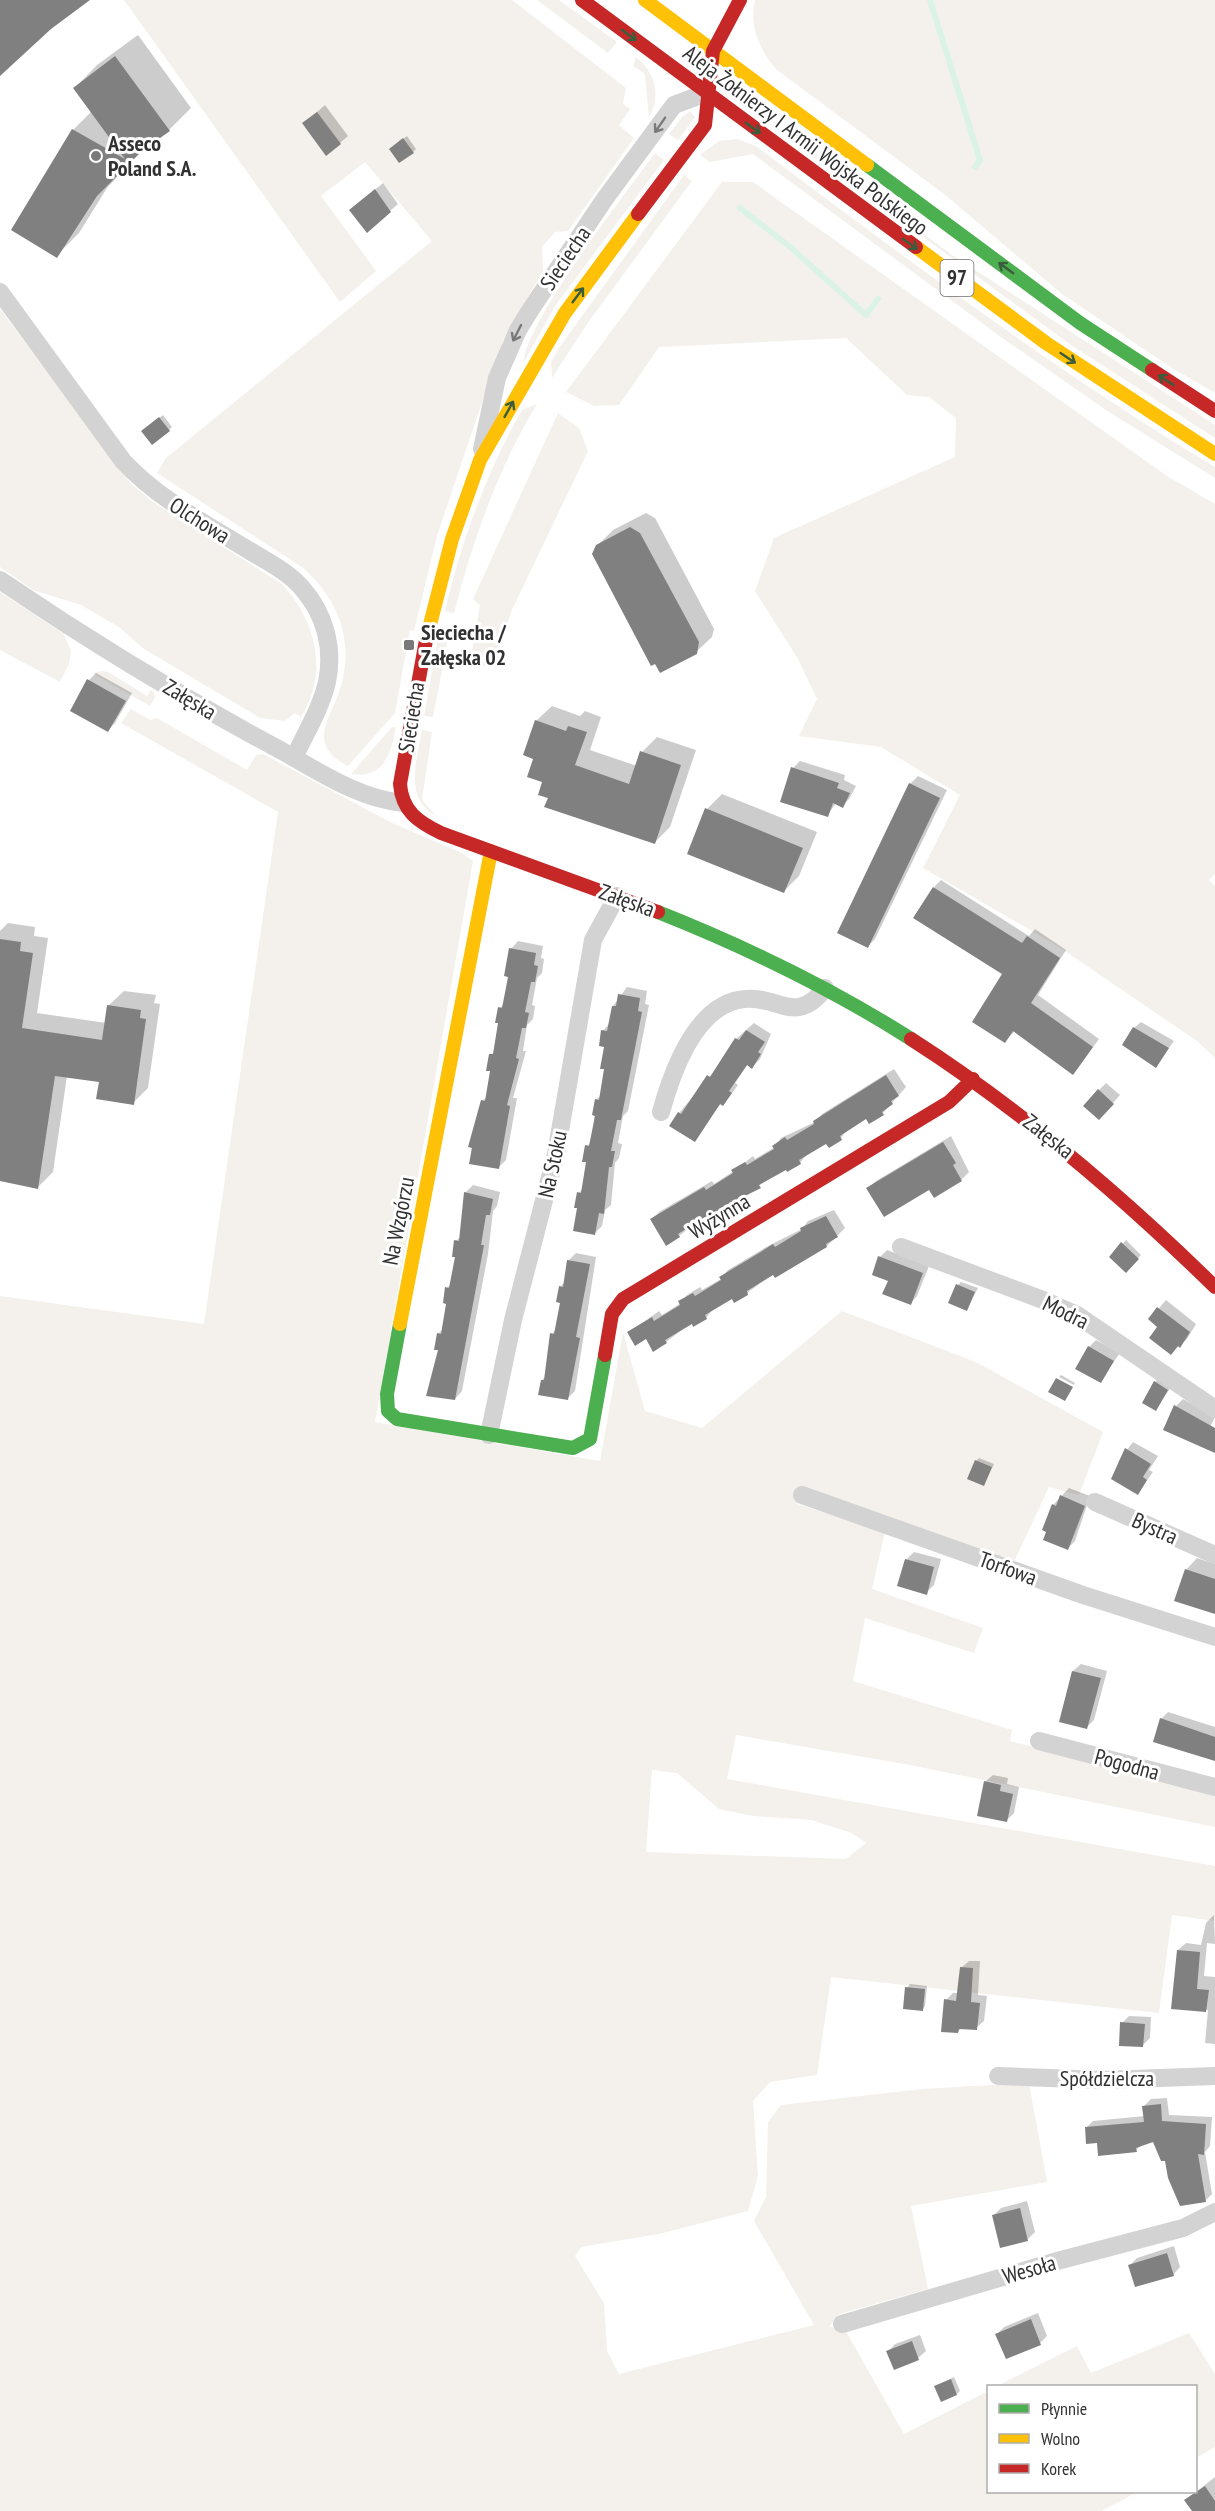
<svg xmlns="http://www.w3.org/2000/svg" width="1215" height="2511" font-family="'PT Sans Narrow',sans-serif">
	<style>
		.green { fill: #f4f1ec; fill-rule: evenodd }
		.shadow { fill: #0003 }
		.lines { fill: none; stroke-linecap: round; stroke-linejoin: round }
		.stream { stroke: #dbf3e7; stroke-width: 6 }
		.building { fill: #808080 }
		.street { stroke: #d3d3d3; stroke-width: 18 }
		.fast { stroke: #4caf50; stroke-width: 14 }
		.slow { stroke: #ffc107; stroke-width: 14 }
		.jam { stroke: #c62828; stroke-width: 14 }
		.oneway { stroke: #3a5d3c }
		.oneway2 { stroke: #7a7a7a }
		.poi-dot { fill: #797979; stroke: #fff; stroke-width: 2 }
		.labels { text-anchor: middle; stroke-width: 6; stroke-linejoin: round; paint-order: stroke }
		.shield { fill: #fff; stroke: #6f6f6f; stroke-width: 1.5 }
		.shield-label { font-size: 21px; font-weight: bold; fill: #313131 }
		.street-label { font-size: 22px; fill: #313131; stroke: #fff }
		.poi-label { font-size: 22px; font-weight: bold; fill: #313131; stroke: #fff; text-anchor: start }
	</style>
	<rect width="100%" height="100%" fill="#fff"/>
	<path class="green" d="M124 0H512L626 88 623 104 630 109 619 125 634 138 568 231 555 232 542 247 543 271 503 340 437 536 414 631 410 630 395 713 348 766C337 760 326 753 324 739 323 724 333 709 338 695 356 646 341 601 302 567L157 473 166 458 432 241 365 162 321 196 376 271 340 302Z
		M537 0H559L617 42 608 53Z
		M755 0H1215V393L1172 368 1062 294 944 194 777 70C760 51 749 27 755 0Z
		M636 57C656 73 661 95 649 118L645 74 633 66Z
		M690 111 695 117 678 140 669 134 683 116Z
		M791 135 952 255 1215 425V438L1071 345 789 139Z
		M737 139 756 146C905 258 1055 371 1215 467V478L1109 412 1005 340 753 154 710 162 700 155 719 141Z
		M655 153 664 160 555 306 524 362C524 324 628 190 655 153Z
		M684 175 692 181 587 324 552 378 551 362 561 345Z
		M722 182H753L1167 476 1215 504V874L1209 880 1215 886V1058L1197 1041 1056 945 923 868 960 795 881 747 799 736 817 699 798 659 755 591 774 538 955 457 956 418 929 397 907 395 846 338 659 347 619 405 594 406 566 392Z
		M0 309 131 484 153 502 282 584C316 621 329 672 301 717L295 713 285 721 260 718 144 649 119 627 81 605 33 590 0 567Z
		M537 404C499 466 472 542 454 613L445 611C461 542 487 471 522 410Z
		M558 413 579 428 588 451 511 612 493 668 470 663 480 605 473 599Z
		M0 592 64 634 71 651 69 664 60 682 0 650Z
		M439 632 449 634 433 717 424 716Z
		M102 671 108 672 147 696 151 690 154 692 155 697 150 706 92 673Z
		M131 709 150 720 157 718 247 770 256 755 263 754 392 823 462 853 473 861 375 1422 600 1461 623 1332 645 1411 702 1428 842 1311 976 1362 1103 1432 1079 1495 1049 1487 1013 1564 800 1487 797 1504 885 1532 872 1589 983 1628 974 1653 865 1618 853 1681 1012 1730 1010 1741 1215 1795V1827L910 1765 736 1735 727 1779 1215 1866V1921L1172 1915 1159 2013 831 1977 817 2075 770 2082 753 2101 758 2176 748 2211 659 2234 581 2247 575 2256 604 2303 607 2351 619 2374 814 2325 754 2221 766 2197 768 2122 781 2105 922 2089 1029 2083 1047 2182 911 2206 928 2289 839 2314 829 2327 844 2328 904 2434 988 2391V2492H1137L1102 2511H0V1296L204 1324 278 812 121 723ZM652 1770 677 1773 719 1809 753 1816 811 1820 852 1833 866 1843 846 1859 646 1852Z
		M392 727H396C391 754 384 779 351 774Z
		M422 730 432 732 422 800 436 816C403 797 417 761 422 730Z
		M1189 2333 1215 2374V2447L1196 2458V2386H997L1077 2346 1091 2373Z"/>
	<path class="shadow" d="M138 35 191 108 169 130 136 156 107 188 79 233 56 256 73 130 92 111 75 88 97 65Z
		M325 105 348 136 340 143 304 123Z
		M407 136 416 149 413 152 394 146Z
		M383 183 398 204 367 231 359 203Z
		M163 415 172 427 169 430 146 428Z
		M646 513 655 518 714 629 712 637 696 652 597 546 613 530Z
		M96 673 132 693 115 723 107 731 89 680Z
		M552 706 580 716 585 711 601 717 590 750 637 766 642 752 657 737 696 750 670 827 655 842 550 797 535 758 536 721Z
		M800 761 845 775 844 780 856 786 849 799 842 806 836 803 827 816 793 768Z
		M918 776 947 790 875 939 868 946 839 932 910 784Z
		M722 794 817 832 799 876 784 891 707 809Z
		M941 880 1029 936 1035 929 1066 950 1038 995 1099 1039 1080 1065 1015 1031 1005 1041 1004 974 934 887Z
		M8 923 35 927 34 936 48 938 37 1013 106 1023 108 1006 124 991 156 995 154 1003 160 1004 148 1088 133 1103 100 1081 67 1076 53 1172 38 1187 0 1181V931Z
		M518 941 543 946 541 958 544 959 542 973 537 978 532 1005 535 1006 533 1019 527 1025 523 1051H526L513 1098H517L506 1160 498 1168 470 1163 474 1126 478 1122 482 1101 488 1096 492 1070 491 1055 496 1050 500 1008 505 1003 510 976 511 949Z
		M627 987 647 991 645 1004 649 1005 628 1111 623 1116 618 1143 622 1144 619 1158 615 1163 611 1205 605 1210 602 1226 595 1233 575 1229 579 1193 583 1188 588 1161 587 1146 592 1141 596 1100 601 1095 606 1068 603 1031 609 1024 613 1006Z
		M1141 1022 1174 1041 1156 1066 1134 1028Z
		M754 1023 771 1034 760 1059 752 1067 748 1064 735 1083 738 1085 730 1096 721 1103 694 1140 679 1113 716 1069 736 1039Z
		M894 1069 906 1087 883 1113 867 1117 847 1129 841 1138 827 1142 807 1154 800 1163 787 1167 720 1211 705 1215 679 1236 652 1219 659 1212 712 1181 714 1184 734 1171 753 1156 755 1159 775 1147 781 1138 815 1122 822 1114Z
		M1106 1083 1120 1095 1106 1111 1099 1090Z
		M951 1136 969 1172 962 1179 934 1196 930 1188H868L876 1181Z
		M473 1185 500 1192 497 1206 493 1211 488 1254 462 1391 455 1399 438 1334 443 1329 448 1303 447 1288 452 1283 457 1256 456 1241 461 1236 465 1193Z
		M834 1210 845 1228 827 1246 776 1276 774 1273 747 1293 732 1297 713 1309 706 1318 692 1322 666 1342 629 1333 659 1311 662 1315 681 1303 687 1295 700 1287 702 1290 721 1279 728 1270 768 1246 802 1229 808 1221Z
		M1126 1240 1141 1255 1126 1271 1111 1257Z
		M887 1250 929 1266 917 1296 911 1303 880 1257Z
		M576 1253 596 1257 575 1391 567 1399 542 1380 546 1376 552 1334 556 1329 561 1302 560 1287 565 1282 568 1261Z
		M961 1282 978 1288 967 1309 958 1285Z
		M1166 1300 1196 1324 1187 1339 1171 1353 1159 1326 1150 1319Z
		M1096 1340 1120 1353 1100 1381 1089 1347Z
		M1162 1374 1174 1383 1156 1409 1155 1382Z
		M1061 1375 1075 1383 1074 1385 1059 1377Z
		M1183 1399 1215 1417 1205 1437 1176 1406Z
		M1133 1442 1158 1456 1149 1470 1153 1472 1138 1493 1118 1462Z
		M979 1458 994 1464 984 1485 976 1461Z
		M1069 1488 1090 1496 1075 1541 1068 1548 1053 1505Z
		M914 1552 941 1559 934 1585 926 1593 906 1560Z
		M1197 1558 1215 1564V1612L1186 1570Z
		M1081 1664 1107 1671 1094 1720 1087 1727 1073 1671Z
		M1168 1712 1215 1727V1760L1161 1719Z
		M993 1775 1008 1778 1007 1784 1019 1787 1014 1813 1007 1820 985 1782Z
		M1214 1915 1215 1944 1207 1943 1204 1976 1215 1977V2044L1205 2043 1208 2010 1173 2007 1178 1950 1186 1943 1201 1945 1206 1923Z
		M969 1961H980L978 1995 987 1996 984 2021 976 2028 962 2027 958 2032 946 2000 953 1993H958L961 1968Z
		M910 1984 927 1986 925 2006 922 2010 907 1988Z
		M1129 2016 1151 2017 1150 2038 1143 2045 1122 2023Z
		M1167 2098 1169 2115 1212 2117 1210 2146 1205 2152 1212 2194 1205 2201 1167 2159 1154 2140 1143 2144 1136 2150 1098 2142 1086 2128 1093 2121 1145 2116 1144 2106 1151 2099Z
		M1027 2201 1035 2232 1027 2240 993 2216 1001 2208Z
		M1174 2246 1180 2267 1173 2275 1130 2265 1137 2258Z
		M1038 2313 1047 2336 1040 2343 997 2334 1004 2327Z
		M920 2335 926 2351 918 2358 888 2352 895 2344Z
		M954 2377 960 2391 957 2394 936 2386Z
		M1215 2477V2511H1193L1186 2500Z"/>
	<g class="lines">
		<path class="stream" d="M930 0 980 160 975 167
			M740 208 789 246 866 315 878 299"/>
	</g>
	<path class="building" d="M0 0H90L51 29 0 76Z
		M115 56 170 131 143 150 97 196 57 258 11 230 72 129 125 159 73 88Z
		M317 112 341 144 326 156 302 123Z
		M403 138 414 153 399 163 389 149Z
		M375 189 391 212 367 233 349 210Z
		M159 417 170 431 152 445 141 431Z
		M630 527 640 533 699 642 697 654 660 673 655 664 651 666 592 554 596 545Z
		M87 679 126 701 108 732 70 711Z
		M535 720 566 731 568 726 587 732 575 765 629 784 640 751 681 765 655 844 544 807 548 798 538 795 542 782 527 777 533 759 523 755Z
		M791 767 839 783 837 788 850 793 843 808 833 803 828 817 780 802Z
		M909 783 940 798 868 948 837 933Z
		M705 808 803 848 784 893 687 854Z
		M933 887 1022 943 1027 936 1060 958 1031 1003 1093 1047 1073 1075 1013 1031 1005 1043 972 1022 1002 974 913 918Z
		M0 939 21 942 20 951 33 953 22 1028 102 1040 107 1005 141 1010 140 1018 146 1019 134 1105 96 1099 99 1082 55 1076 38 1189 0 1181Z
		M509 948 536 953 534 965 538 966 535 982H531L525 1012 529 1013 526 1028H522L516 1058 519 1059 507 1105 510 1106 499 1169 469 1164 472 1148 468 1147 481 1100 485 1101 490 1071H486L489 1054H493L498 1023H495L498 1007 502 1008 508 977 504 976Z
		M618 994 640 998 638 1011 642 1012 621 1120H617L611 1151H615L612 1167H609L604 1214 599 1213 595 1235 573 1231 577 1208H574L577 1192 581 1193 586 1162H582L585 1145 589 1146 595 1116 592 1115 595 1099 599 1100 604 1069H600L604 1047 599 1046 601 1030 607 1031 612 1006H616Z
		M1133 1027 1169 1048 1156 1068 1122 1045Z
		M746 1030 765 1042 758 1052 761 1054 752 1069 747 1065 729 1091 732 1093 723 1106 720 1104 695 1142 669 1126 678 1112 681 1114 707 1075 710 1077 735 1038 739 1040Z
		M886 1075 899 1096 891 1101 893 1104 882 1112 884 1115 869 1124 866 1119 840 1136 842 1140 829 1148 826 1144 799 1160 801 1164 787 1172 786 1170 759 1185 761 1188 719 1209 721 1212 707 1220 705 1217 678 1234 680 1237 666 1246 650 1219 704 1187 706 1190 733 1173 731 1170 745 1162 747 1165 774 1149 772 1146 785 1137 787 1140 814 1124 813 1121Z
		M1098 1089 1114 1104 1099 1120 1083 1106Z
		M943 1142 956 1163 953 1165 962 1181 934 1198 929 1190 884 1217 866 1188Z
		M464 1192 493 1199 490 1215H486L481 1245H484L455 1400 426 1396 438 1350H434L437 1333 441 1334 446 1304 443 1303 445 1287 449 1288 455 1257H452L454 1240 459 1241Z
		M826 1216 838 1237 826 1244 827 1247 775 1278 773 1275 747 1291 748 1295 734 1303 732 1299 705 1315 707 1319 693 1327 692 1324 665 1340 667 1343 653 1352 646 1339 635 1346 627 1332 652 1317 654 1321 680 1305 678 1301 693 1293 695 1296 721 1280 719 1277 759 1253 773 1244 775 1247 801 1231 800 1228Z
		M1121 1242 1139 1259 1126 1273 1109 1257Z
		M878 1256 923 1273 911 1305 882 1294 888 1281 872 1275Z
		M567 1260 590 1264 576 1337 580 1338 568 1400 538 1395 541 1380H544L550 1333 554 1334 560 1303 556 1302 559 1286 563 1287Z
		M956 1284 975 1292 967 1311 948 1303Z
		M1157 1307 1190 1332 1180 1348 1178 1346 1171 1355 1149 1338 1157 1327 1148 1319Z
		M1088 1346 1114 1361 1101 1383 1075 1369Z
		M1056 1378 1073 1387 1065 1401 1048 1392Z
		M1154 1381 1168 1390 1156 1411 1142 1403Z
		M1174 1405 1215 1428V1453L1163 1430Z
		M1125 1448 1151 1464 1143 1477 1147 1480 1138 1495 1111 1479Z
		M975 1460 992 1467 984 1486 967 1479Z
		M1060 1495 1085 1506 1068 1550 1043 1540 1046 1532 1042 1530 1052 1504 1056 1506Z
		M905 1559 934 1567 927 1595 897 1586Z
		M1185 1569 1215 1579V1614L1174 1601Z
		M1072 1671 1101 1678 1087 1729 1059 1722Z
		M1160 1718 1215 1737V1761L1153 1742Z
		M984 1781 1001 1785 1000 1791 1013 1794 1007 1822 977 1816Z
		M1177 1950 1200 1952 1197 1989 1209 1990 1206 2012 1171 2009Z
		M960 1967 973 1968 971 2002 980 2003 977 2030 959 2029 958 2033 941 2032 944 1999 956 2001Z
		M905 1987 925 1989 923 2011 903 2009Z
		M1120 2022 1145 2024 1143 2047 1119 2046Z
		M1161 2104 1162 2121 1206 2124 1204 2155 1198 2154 1206 2202 1180 2206 1168 2178 1165 2161H1161L1153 2142 1136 2148 1137 2152 1098 2156 1097 2143 1086 2144 1085 2127 1144 2122 1142 2106Z
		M1020 2208 1028 2241 1000 2248 992 2215Z
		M1167 2253 1174 2276 1135 2287 1128 2265Z
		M1031 2319 1041 2345 1006 2359 995 2334Z
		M912 2341 919 2360 894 2370 886 2351Z
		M951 2379 957 2395 941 2402 934 2386Z
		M1205 2486 1215 2501V2511H1192L1184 2500Z"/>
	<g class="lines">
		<path class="street" d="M0 292 123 461C158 499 206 524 250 551 268 562 288 572 302 588 325 614 334 648 327 682 321 708 305 734 294 758
			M482 449 497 378 518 330 531 309 604 200 674 105 706 93
			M0 580C91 642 185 699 282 751 319 772 360 799 403 803
			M661 1112C672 1072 696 1003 745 999 780 996 796 1026 825 988
			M901 1247 1043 1300 1077 1315 1215 1409
			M489 1435 513 1320 556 1154 593 940 617 896
			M802 1495 1083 1595 1215 1637
			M1095 1502 1215 1555
			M1039 1741 1215 1787
			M998 2076 1103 2080 1215 2076
			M842 2324 1061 2260 1183 2228 1215 2212"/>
		<path class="fast" d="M867 165 1080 323 1152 370
			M658 912C746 947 831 988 911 1039
			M400 1324 387 1394 388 1411 397 1419 573 1448 590 1439 605 1355"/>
		<path class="slow" d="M645 0 867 165
			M916 247 1046 343 1215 454
			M426 640 452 539 480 460 565 313 638 214
			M400 1324 491 851"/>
		<path class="jam" d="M582 0 916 247
			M638 214 705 125 713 51 740 0
			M1152 370 1215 411
			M426 640 400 784C402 811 418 822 441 833L658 912
			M911 1039C1022 1110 1121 1195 1215 1287
			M605 1355 612 1314 623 1299 949 1102 973 1079"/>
	</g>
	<defs><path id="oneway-shaft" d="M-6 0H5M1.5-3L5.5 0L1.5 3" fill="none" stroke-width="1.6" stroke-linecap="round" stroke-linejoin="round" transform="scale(1.5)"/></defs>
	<g class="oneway">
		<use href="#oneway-shaft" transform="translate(629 35) rotate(36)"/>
		<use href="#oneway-shaft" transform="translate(753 128) rotate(36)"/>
		<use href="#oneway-shaft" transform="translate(910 244) rotate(36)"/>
		<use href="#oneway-shaft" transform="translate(1006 268) rotate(-144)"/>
		<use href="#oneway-shaft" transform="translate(578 295) rotate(-53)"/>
		<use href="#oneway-shaft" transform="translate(1068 358) rotate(34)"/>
		<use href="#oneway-shaft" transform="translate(1166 380) rotate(-147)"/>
		<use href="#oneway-shaft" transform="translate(509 409) rotate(-61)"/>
	</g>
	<g class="oneway2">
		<use href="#oneway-shaft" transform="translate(660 125) rotate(125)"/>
		<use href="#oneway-shaft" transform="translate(517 333) rotate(117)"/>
	</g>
	<g class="poi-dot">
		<circle cx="96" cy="156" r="6"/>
		<rect x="403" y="639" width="12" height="12" rx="3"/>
	</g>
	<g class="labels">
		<rect class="shield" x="940.5" y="260" width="33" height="36" rx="4.5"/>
		<g class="shield-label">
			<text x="957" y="285">97</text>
		</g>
		<g class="street-label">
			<text transform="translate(806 140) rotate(37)" y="8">Aleja Żołnierzy I Armii Wojska Polskiego</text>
			<text transform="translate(565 258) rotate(-56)" y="8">Sieciecha</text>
			<text transform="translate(200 520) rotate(32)" y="8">Olchowa</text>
			<text transform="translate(190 699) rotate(31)" y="8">Załęska</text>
			<text transform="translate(411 717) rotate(-81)" y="8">Sieciecha</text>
			<text transform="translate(627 900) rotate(20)" y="8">Załęska</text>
			<text transform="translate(1049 1136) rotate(38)" y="8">Załęska</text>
			<text transform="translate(552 1164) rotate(-78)" y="8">Na Stoku</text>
			<text transform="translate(719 1216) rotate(-31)" y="8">Wyżynna</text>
			<text transform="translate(398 1221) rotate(-79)" y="8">Na Wzgórzu</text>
			<text transform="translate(1066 1312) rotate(26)" y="8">Modra</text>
			<text transform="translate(1155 1528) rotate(24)" y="8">Bystra</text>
			<text transform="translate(1008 1568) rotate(20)" y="8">Torfowa</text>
			<text transform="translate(1127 1764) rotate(15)" y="8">Pogodna</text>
			<text x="1107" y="2086">Spółdzielcza</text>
			<text transform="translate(1029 2269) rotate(-16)" y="8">Wesoła</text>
		</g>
		<g class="poi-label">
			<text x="108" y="151">Asseco<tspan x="108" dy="25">Poland S.A.</tspan></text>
			<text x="421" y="640">Sieciecha /<tspan x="421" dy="25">Załęska 02</tspan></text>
		</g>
	</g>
	<rect x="987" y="2385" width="210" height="108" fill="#ffffff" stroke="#adadad" stroke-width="1.5"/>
	<rect x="999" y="2404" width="30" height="9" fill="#4caf50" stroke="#adadad" stroke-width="1.5"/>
	<text x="1041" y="2415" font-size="18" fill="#313131">Płynnie</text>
	<rect x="999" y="2434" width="30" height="9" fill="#ffc107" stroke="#adadad" stroke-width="1.5"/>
	<text x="1041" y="2445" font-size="18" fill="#313131">Wolno</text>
	<rect x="999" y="2464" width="30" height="9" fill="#c62828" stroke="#adadad" stroke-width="1.5"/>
	<text x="1041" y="2475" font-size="18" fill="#313131">Korek</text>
</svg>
